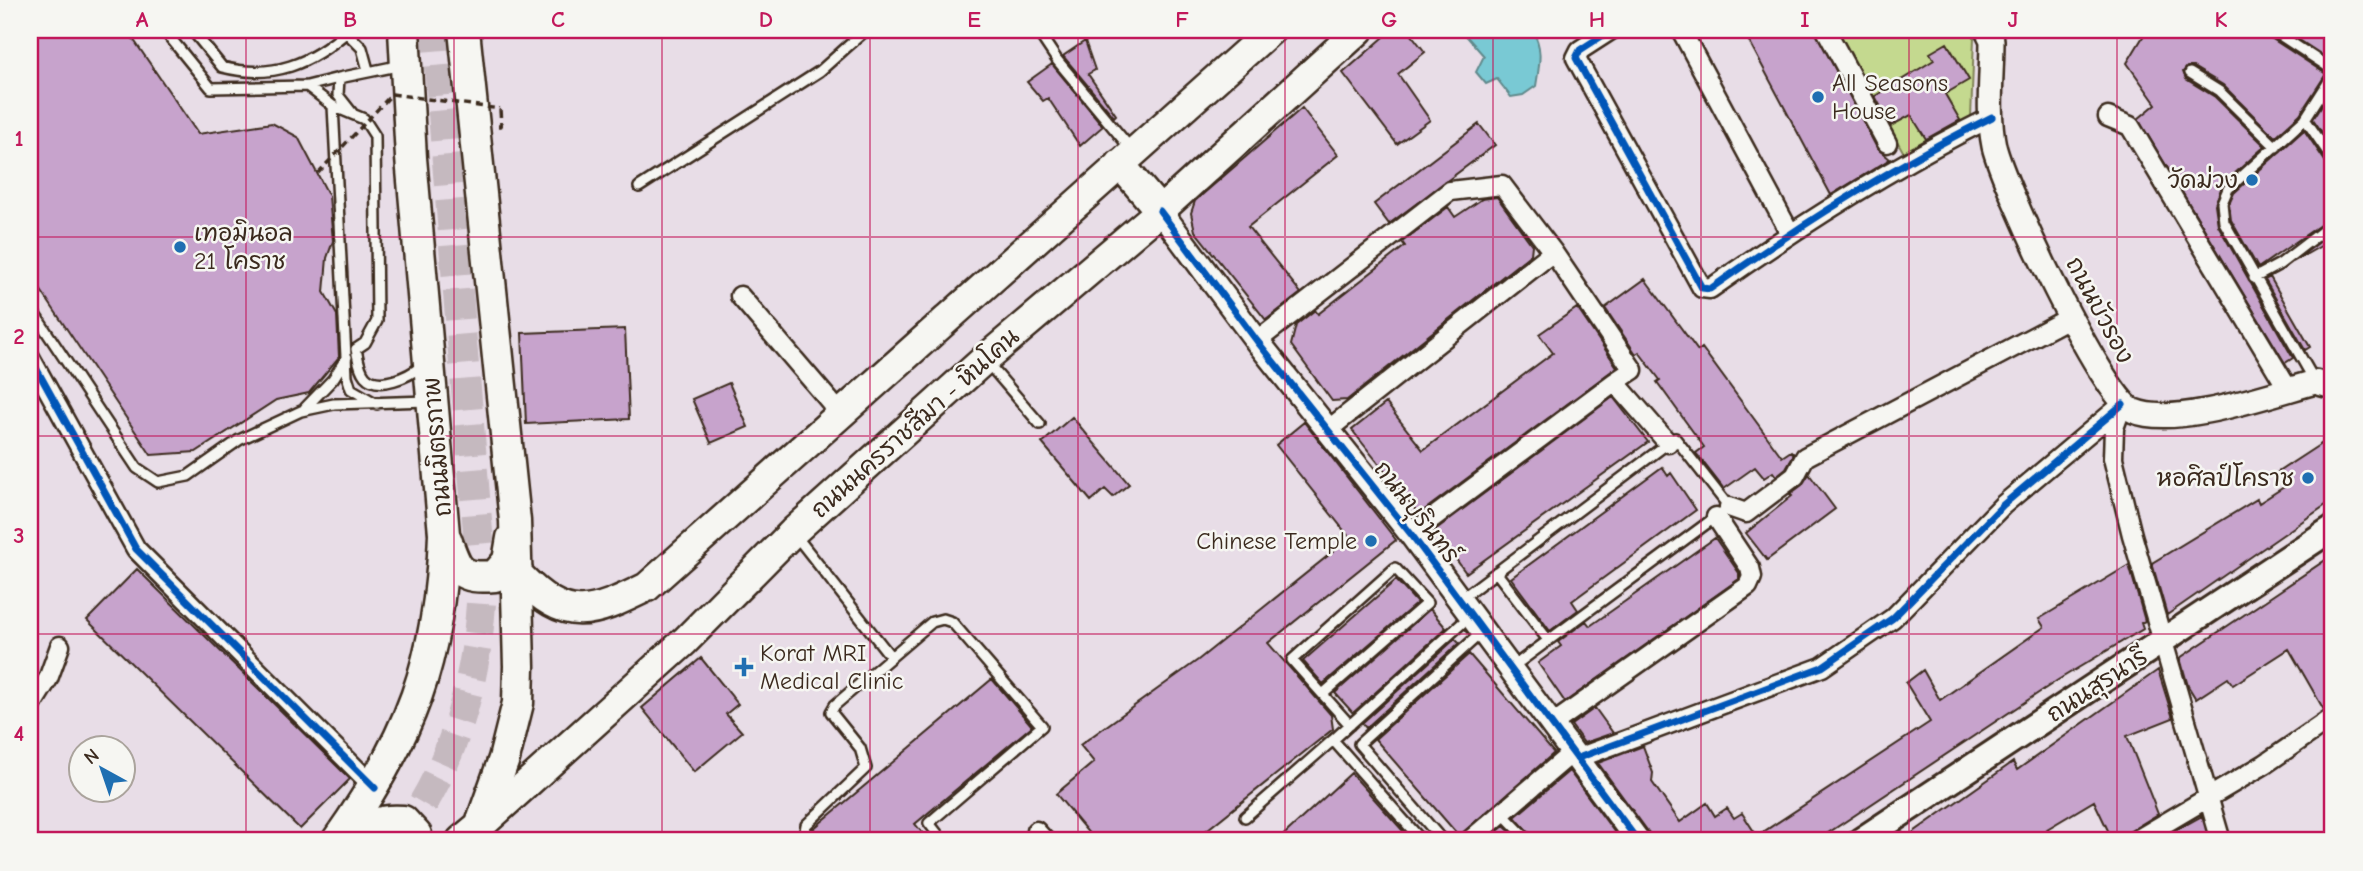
<svg xmlns="http://www.w3.org/2000/svg" width="2363" height="871" font-family="'Comic Neue','Playpen Sans Thai',sans-serif">
	<style>
		.green { fill: #c4d98f; stroke: #808256; stroke-width: 2 }
		.water { fill: #79c9d4; stroke: #60898b; stroke-width: 2 }
		.building { fill: #c7a3cc; stroke: #3b2a1e; stroke-width: 2 }
		.lines { fill: none; stroke-linecap: round; stroke-linejoin: round }
		.trunk-tunnel { stroke: #c5b9bf; stroke-width: 30; stroke-dasharray: 30 15; stroke-linecap: butt }
		.service-casing { stroke: #3b2a1e; stroke-width: 14 }
		.minor-casing { stroke: #3b2a1e; stroke-width: 23 }
		.tertiary-casing { stroke: #3b2a1e; stroke-width: 28 }
		.secondary-casing { stroke: #3b2a1e; stroke-width: 30 }
		.primary-casing { stroke: #3b2a1e; stroke-width: 33 }
		.trunk-casing { stroke: #3b2a1e; stroke-width: 35 }
		.path { stroke: #3b2a1e; stroke-width: 3.5; stroke-dasharray: 7 5; stroke-linecap: butt }
		.service { stroke: #f6f6f2; stroke-width: 9 }
		.minor { stroke: #f6f6f2; stroke-width: 18 }
		.tertiary { stroke: #f6f6f2; stroke-width: 23 }
		.secondary { stroke: #f6f6f2; stroke-width: 24 }
		.primary { stroke: #f6f6f2; stroke-width: 28 }
		.trunk { stroke: #f6f6f2; stroke-width: 30 }
		.path-bridge { stroke: #3b2a1e; stroke-width: 3.5; stroke-dasharray: 7 5; stroke-linecap: butt }
		.cycleway-casing { stroke: #f6f6f2; stroke-width: 11 }
		.cycleway { stroke: #0057b8; stroke-width: 7 }
		.grid { fill: none; stroke: #c2185b; stroke-width: 2; stroke-opacity: 0.55 }
		.poi-dot { fill: #1f6fb2; stroke: #f6f6f2; stroke-width: 2.5 }
		.labels { text-anchor: middle; stroke-width: 5; stroke-linejoin: round; paint-order: stroke }
		.poi-label { font-size: 24px; fill: #3b2a1e; stroke: #f6f6f2; text-anchor: start }
		.street-label { font-size: 24px; fill: #3b2a1e; stroke: #f6f6f2 }
		.neatline { fill: none; stroke: #c2185b; stroke-width: 2.5 }
		.grid-label { font-size: 23px; text-anchor: middle; font-weight: bold; fill: #c2185b }
	</style>
	<rect width="100%" height="100%" fill="#e8dde7"/>
	<filter id="ink" filterUnits="userSpaceOnUse"><feTurbulence type="fractalNoise" baseFrequency=".0143" numOctaves="2"/><feDisplacementMap in="SourceGraphic" scale="14" xChannelSelector="R" yChannelSelector="G"/><feConvolveMatrix kernelMatrix="1 2 1 2 8 2 1 2 1" color-interpolation-filters="sRGB"/></filter>
	<g filter="url(#ink)">
		<path class="green" d="M1835 30H1969L1974 37 1971 118 1905 155Z"/>
		<path class="water" d="M1461 30H1532C1544 48 1539 66 1536 86L1523 95 1511 97 1497 79 1486 84 1476 72 1484 56Z"/>
		<path class="building" d="M30 30H127L198 134 272 123 298 137 329 196 333 241 327 258 324 292 337 315 339 357 309 393 276 400 196 452 151 455 30 274Z
			M1392 30H1408L1425 52 1398 74 1430 120 1397 144 1343 73Z
			M1743 30H1815L1877 148 1890 159 1831 195Z
			M2147 30H2265L2268 36 2326 74 2300 114 2275 137 2223 85 2193 67H2187L2183 72 2186 79 2215 97 2265 146 2223 184 2215 204 2218 225 2293 358 2285 363 2138 119 2156 104 2127 63Z
			M2284 30H2333V62Z
			M1085 41 1095 70 1088 74 1116 115 1114 117 1063 56Z
			M1947 43 1969 80 1945 94 1960 120 1926 139 1911 115 1891 126 1875 96 1934 60 1930 53Z
			M1052 64 1103 126 1080 146 1048 98 1043 101 1027 82Z
			M2333 88V148L2313 119Z
			M1302 108 1338 155 1248 227 1301 293 1266 320 1195 231 1191 213 1195 201Z
			M1479 124 1495 145 1389 224 1374 204Z
			M2304 130 2327 164 2333 167V216L2258 268 2231 220 2229 204 2234 193Z
			M1497 197 1532 245 1531 254 1347 400 1332 401 1291 345 1296 325 1315 310 1318 314 1405 246 1402 242 1448 207 1455 217 1482 199Z
			M2333 232V239L2293 262Z
			M2270 277 2310 347 2305 350 2265 280Z
			M1645 279 1698 351 1702 348 1782 457 1791 451 1794 454 1786 468 1776 476 1773 472 1764 478 1755 467 1724 489 1696 453 1704 447 1657 382 1660 380 1639 352 1636 354 1605 308Z
			M1577 308 1617 367 1419 514 1352 430 1386 403 1423 450 1553 353 1539 334Z
			M625 329 629 419 526 424 522 333Z
			M729 383 748 427 711 443 692 399Z
			M1613 397 1648 442 1466 573 1435 530Z
			M1072 417 1129 484 1113 497 1105 489 1091 501 1042 443Z
			M1304 422 1396 540 1268 643 1331 715 1333 729 1193 841H1095L1056 794 1094 762 1080 745 1198 660 1350 538 1276 445Z
			M2333 436V500L2167 615 2152 563 2257 499 2259 503 2287 485 2278 472Z
			M1662 467 1668 476 1671 473 1696 510 1572 601 1578 610 1550 631 1511 578Z
			M1809 474 1835 509 1767 560 1746 533 1792 496 1790 494 1802 485Z
			M1715 538 1739 573V579L1565 702 1538 663 1561 646 1558 642 1586 621 1590 626Z
			M2333 555V706L2324 710 2289 649 2233 685 2228 678 2196 699 2188 686 2180 658Z
			M2129 565 2145 621 2141 623 2143 629 2058 680 1816 841H1652L1649 833 1598 763 1643 746 1653 773 1652 782 1680 822 1707 803 1715 816 1727 808 1734 818 1742 813 1757 836 1930 722 1906 683 1923 670 1940 700 2044 627 2039 619Z
			M137 569 350 779 300 829 87 620Z
			M1396 580 1417 603 1323 684 1303 661Z
			M1430 609 1446 628 1353 713 1335 693Z
			M1455 639 1459 643 1366 728 1362 723Z
			M1469 654 1554 753 1459 836 1375 739Z
			M701 658 738 704 726 714 742 732 694 772 642 708Z
			M2158 670 2173 718 2127 736 2158 814 2129 832 2124 841H2113L2094 801 2047 829 2055 841H1901L2013 762 2017 770Z
			M992 679 1032 726 915 824 929 841H823L813 829Z
			M1595 708 1613 733 1584 743 1571 725Z
			M1569 771 1621 841H1536L1515 817Z
			M1351 773 1412 841H1277Z
			M2202 816 2209 841H2157Z
			M1504 826 1520 841H1486Z"/>
		<g class="lines">
			<path class="trunk-tunnel" d="M398 841C455 767 480 672 482 580L436 30"/>
			<g class="service-casing">
				<path id="service" d="M164 30 211 88 307 86 333 106
					M192 30 222 67C273 80 311 64 349 30
					M1037 30 1057 60 1131 149
					M2272 30 2333 70
					M346 32 362 48 368 70
					M2190 73 2219 91 2276 147
					M307 86 339 78
					M353 114 338 95 339 78 402 65
					M2305 119 2333 160
					M639 187 820 71 866 30
					M2254 278 2280 264 2333 223
					M30 307 137 468 158 482 188 476 239 440 301 411 334 404 428 401
					M986 361 1040 424
					M2314 380 2224 222 2222 203 2228 189 2305 119 2333 75
					M377 404 351 389 347 376 333 106 364 119 375 136 377 321 365 343 356 349C358 358 359 369 365 376 378 391 410 376 421 366
					M305 408 333 379 347 357
					M796 536 891 657
					M1496 572 1548 640
					M1462 598 1675 438 1729 507 1511 668
					M1323 694 1427 603 1395 568 1292 660 1350 725
					M1502 813 1529 841
					M1245 817 1333 740
					M812 841 805 831 806 825 866 768 860 748 831 712 835 705 932 622 943 619 952 622 1042 726 929 823 943 841
					M1422 841 1333 740 1470 616
					M1443 841 1359 744 1482 632"/>
			</g>
			<g class="minor-casing">
				<path id="minor" d="M1611 30 1580 50 1576 58 1702 288 1710 289C1799 226 1893 166 1992 117
					M1681 30 1790 233
					M1826 30 1887 143
					M2108 117 2130 126 2288 389
					M740 296 840 413
					M1257 341 1450 191 1502 185 1553 252 1633 370 1615 382 1668 443
					M30 357 136 549 375 788
					M2122 406 2114 428 2113 458 2132 535 2221 841
					M1329 429 1553 252
					M1729 507 1746 513 1795 476 1805 457 2071 317
					M1411 534 1615 382
					M30 708 48 679 60 646
					M1554 723 1748 586 1752 577 1750 568 1716 517
					M1578 758 1822 667 1893 618 2003 505 2123 404
					M1036 831 1045 841
					M1469 841 1573 752
					M2135 841 2265 764 2333 717"/>
			</g>
			<g class="tertiary-casing">
				<path id="tertiary" d="M1987 30 1992 40C1992 74 1987 112 1994 146 2003 185 2102 398 2134 411 2175 428 2271 394 2315 382L2333 387
					M1160 211 1257 341 1411 534 1638 841"/>
			</g>
			<g class="secondary-casing">
				<path id="secondary" d="M1860 841 2333 528"/>
			</g>
			<g class="primary-casing">
				<path id="primary" d="M1120 164 1160 211
					M519 575C567 625 590 615 647 587L1271 30
					M480 826 685 641 793 532 985 359 1160 211 1359 30"/>
			</g>
			<g class="trunk-casing">
				<path id="trunk" d="M446 539C457 571 459 579 495 576L508 561 512 538
					M337 841C410 738 440 661 444 534L411 158 404 30
					M344 841C364 827 378 819 403 821L416 835V841
					M462 841 480 826 504 759 518 703 519 666 515 521 464 30"/>
			</g>
			<path class="path" d="M498 126H501L500 109"/>
			<use href="#service" class="service"/>
			<use href="#minor" class="minor"/>
			<use href="#tertiary" class="tertiary"/>
			<use href="#secondary" class="secondary"/>
			<use href="#primary" class="primary"/>
			<use href="#trunk" class="trunk"/>
			<path class="path-bridge" d="M318 173 392 94 500 109"/>
			<g class="cycleway-casing">
				<path id="cycleway" d="M1611 30 1580 50 1576 58 1702 288 1710 289C1799 226 1893 166 1992 117
					M1160 211 1257 341 1411 534 1638 841
					M30 357 136 549 375 788
					M1578 758 1822 667 1893 618 2003 505 2123 404"/>
			</g>
			<use href="#cycleway" class="cycleway"/>
		</g>
	</g>
	<path class="grid" d="M246 30V841M454 30V841M662 30V841M870 30V841M1078 30V841M1285 30V841M1493 30V841M1701 30V841M1909 30V841M2117 30V841M30 237H2333M30 436H2333M30 634H2333"/>
	<g class="poi-dot">
		<circle cx="1818" cy="97" r="7"/>
		<circle cx="2252" cy="180" r="7"/>
		<circle cx="180" cy="247" r="7"/>
		<circle cx="2308" cy="478" r="7"/>
		<circle cx="1371" cy="541" r="7"/>
		<path d="M740.5 656.5h7v7h7v7h-7v7h-7v-7h-7v-7h7z"/>
	</g>
	<g class="labels">
		<g class="poi-label">
			<text x="1832" y="91">All Seasons<tspan x="1832" dy="28">House</tspan></text>
			<text x="2238" y="188" text-anchor="end">วัดม่วง</text>
			<text x="194" y="241">เทอมินอล<tspan x="194" dy="28">21 โคราช</tspan></text>
			<text x="2294" y="486" text-anchor="end">หอศิลป์โคราช</text>
			<text x="1357" y="549" text-anchor="end">Chinese Temple</text>
			<text x="760" y="661">Korat MRI<tspan x="760" dy="28">Medical Clinic</tspan></text>
		</g>
		<g class="street-label">
			<text transform="translate(2100 310) rotate(62)" y="8">ถนนบัวรอง</text>
			<text transform="translate(915 423) rotate(-42)" y="8">ถนนนครราชสีมา - หินโคน</text>
			<text transform="translate(437 447) rotate(-95)" y="8">ถนนมิตรภาพ</text>
			<text transform="translate(1417 512) rotate(52)" y="8">ถนนบุรินทร์</text>
			<text transform="translate(2097 685) rotate(-33)" y="8">ถนนสุรนารี</text>
		</g>
	</g>
	<rect width="2363" height="871" fill="none" stroke="#f6f6f2" stroke-width="77"/>
	<g transform="translate(102 769) rotate(320)"><circle r="33" fill="#f6f6f2" stroke="#aba49d" stroke-width="2"/>
	<path d="M0-5L12 26L0 18L-12 26Z" fill="#1f6fb2"/>
	<text y="-10" font-size="19" font-weight="bold" text-anchor="middle" fill="#3b2a1e">N</text>
	</g>
	<rect x="38" y="38" width="2286" height="794" class="neatline"/>
	<g class="grid-label">
		<text x="142" y="27">A</text>
		<text x="350" y="27">B</text>
		<text x="558" y="27">C</text>
		<text x="766" y="27">D</text>
		<text x="974" y="27">E</text>
		<text x="1182" y="27">F</text>
		<text x="1389" y="27">G</text>
		<text x="1597" y="27">H</text>
		<text x="1805" y="27">I</text>
		<text x="2013" y="27">J</text>
		<text x="2221" y="27">K</text>
		<text x="19" y="146">1</text>
		<text x="19" y="344">2</text>
		<text x="19" y="543">3</text>
		<text x="19" y="741">4</text>
	</g>
</svg>
